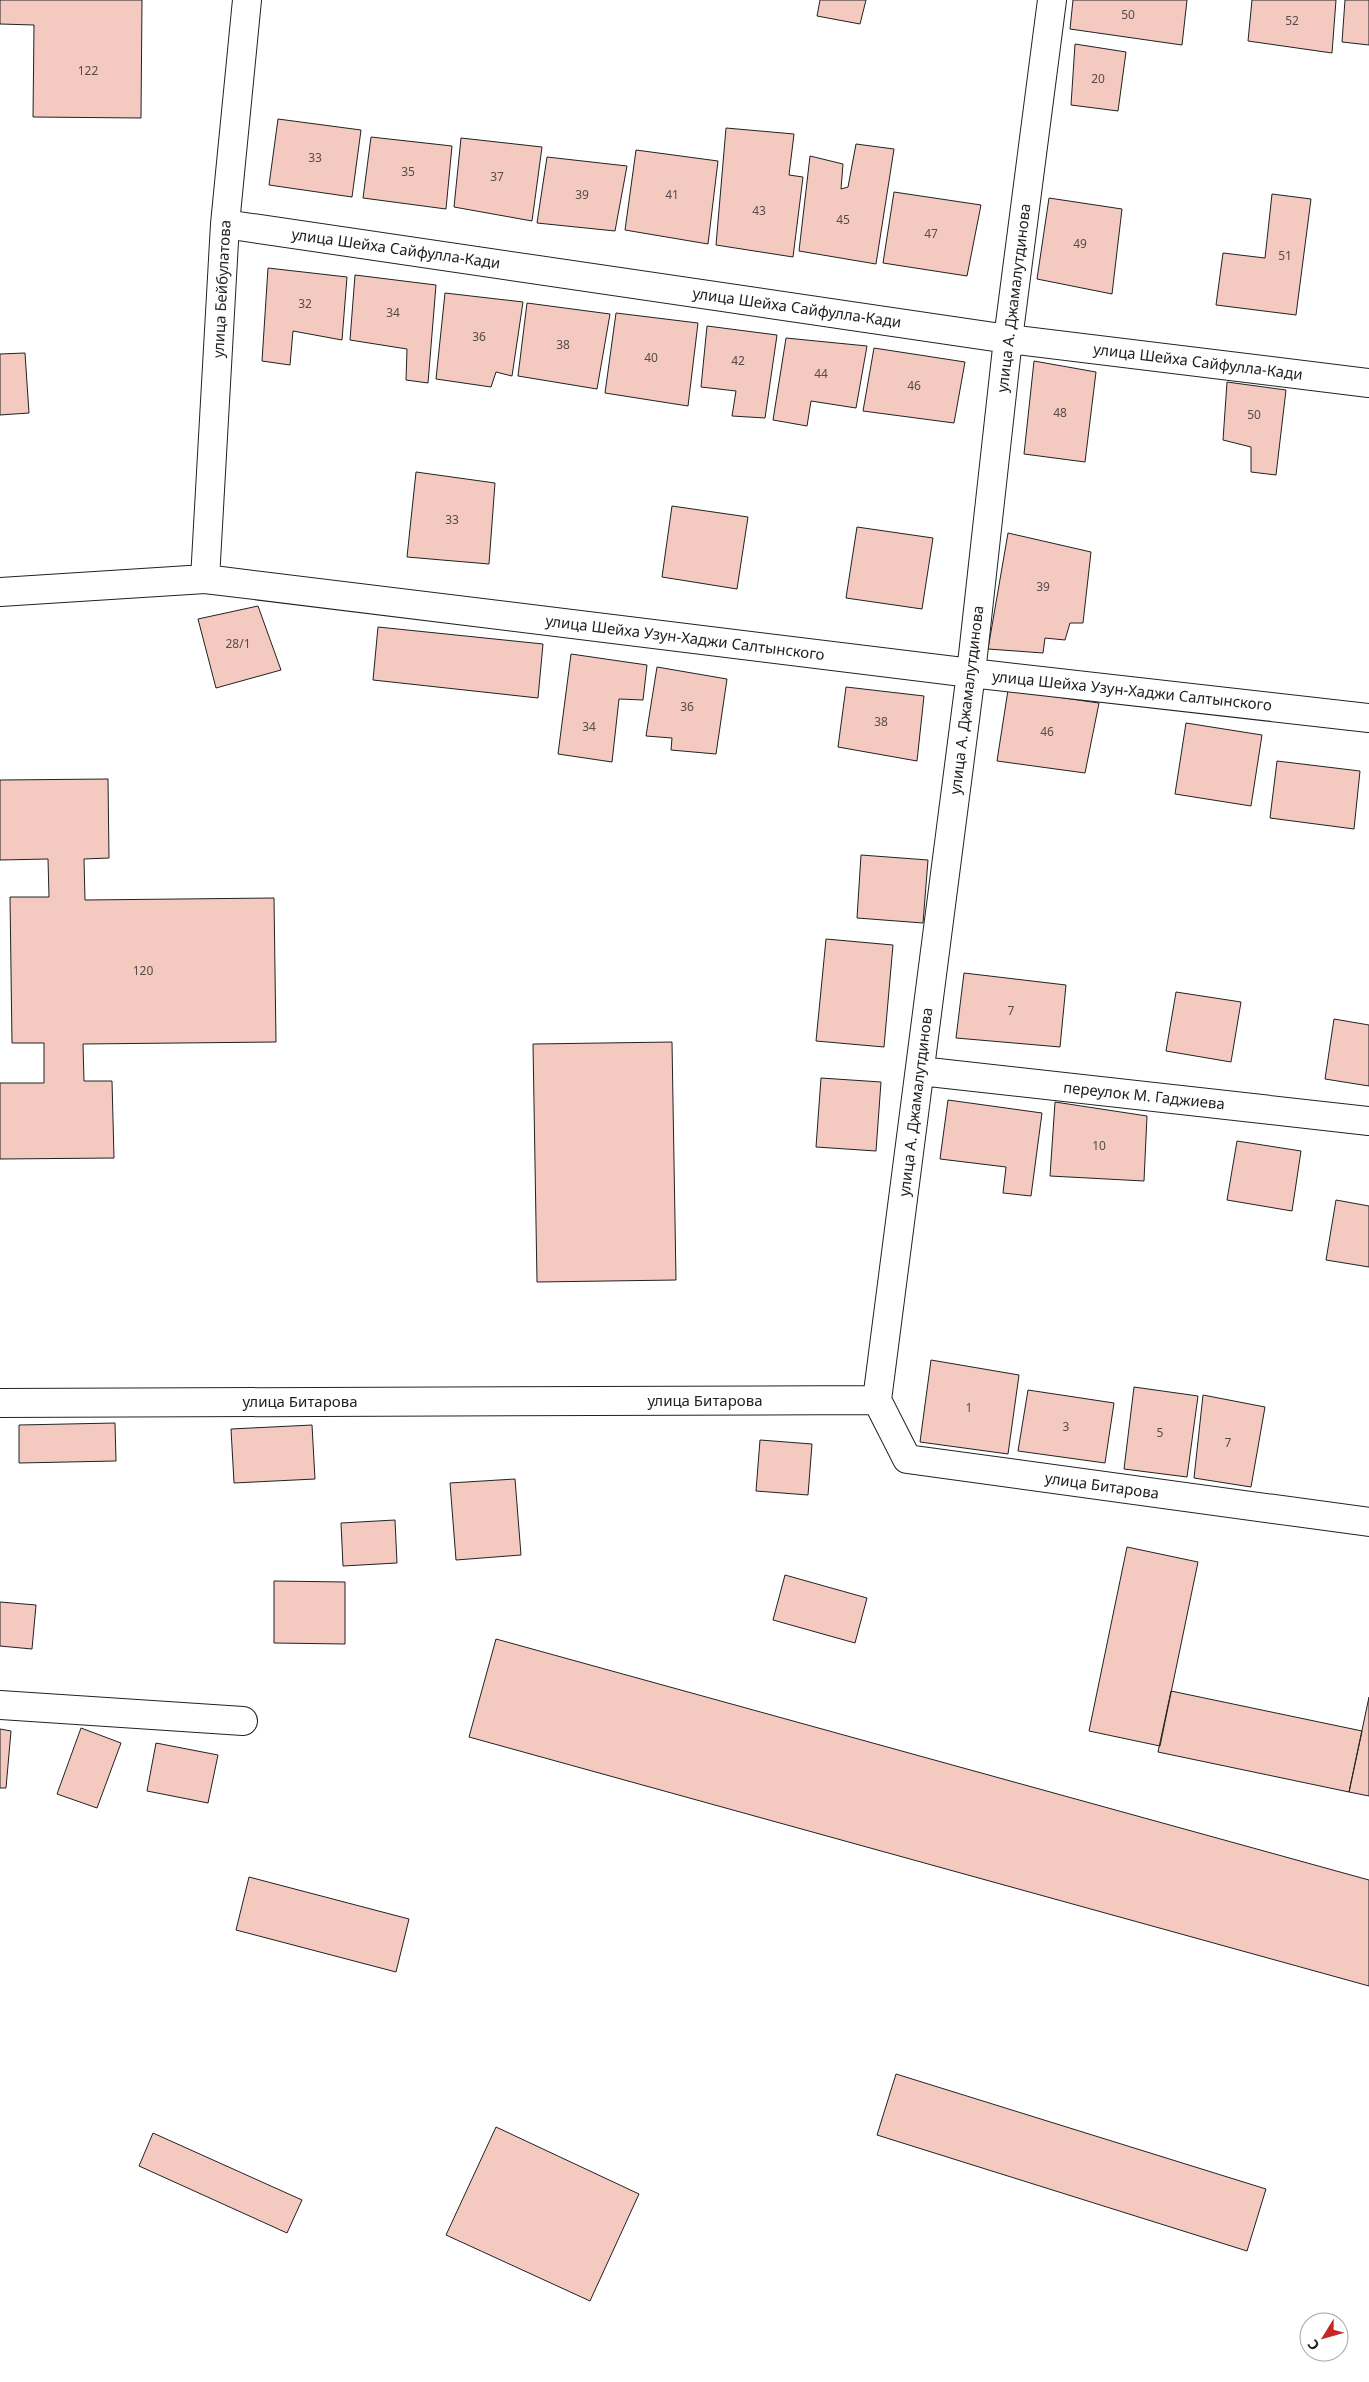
<svg xmlns="http://www.w3.org/2000/svg" width="1369" height="2382" font-family="'Noto Sans',sans-serif">
	<style>
		.building { fill: #f3c9c0; stroke: #222 }
		.lines { fill: none; stroke-linecap: round; stroke-linejoin: round }
		.minor-casing { stroke: #222; stroke-width: 30 }
		.minor { stroke: #fff; stroke-width: 28 }
		.labels { text-anchor: middle; stroke-width: 4; stroke-linejoin: round; paint-order: stroke }
		.number-label { font-size: 12px; fill: #564c4a }
		.street-label { font-size: 15px; fill: #222; stroke: #fff }
	</style>
	<rect width="100%" height="100%" fill="#fff"/>
	<path class="building" d="M0 0H142L141 118 33 117 34 25 0 24Z
		M820 0H866L860 24 817 16Z
		M1073 0H1187L1182 45 1070 29Z
		M1252 0H1336L1332 53 1248 41Z
		M1345 0H1369V45L1342 42Z
		M1075 44 1126 52 1118 111 1071 105Z
		M278 119 361 130 352 197 269 185Z
		M726 128 794 134 789 175 803 177 793 257 716 245Z
		M371 137 452 146 446 209 363 198Z
		M461 138 542 147 532 221 454 207Z
		M856 144 894 149 876 264 799 251 810 156 843 164 841 189 848 187Z
		M636 150 718 161 708 244 625 230Z
		M547 157 627 166 615 231 537 223Z
		M894 192 981 205 967 276 883 263Z
		M1272 194 1311 199 1296 315 1216 305 1223 253 1265 258Z
		M1049 198 1122 209 1112 294 1037 279Z
		M268 268 347 277 342 340 293 331 290 365 262 361Z
		M355 275 436 285 428 383 406 380 407 349 350 340Z
		M445 293 523 302 512 376 496 372 491 387 436 379Z
		M527 303 610 314 597 389 518 376Z
		M616 313 698 323 688 406 605 393Z
		M707 326 777 335 765 418 732 416 736 391 701 387Z
		M786 338 867 346 856 408 811 401 807 426 773 420Z
		M874 348 965 362 954 423 863 411Z
		M25 353 29 413 0 415V354Z
		M1034 361 1096 372 1085 462 1024 454Z
		M1227 382 1286 390 1276 475 1251 472V447L1223 440Z
		M416 472 495 483 489 564 407 557Z
		M672 506 748 517 737 589 662 577Z
		M857 527 933 538 922 609 846 598Z
		M1008 533 1091 552 1083 623H1070L1065 640 1045 638 1043 653 988 649Z
		M258 606 281 670 216 688 198 619Z
		M378 627 543 644 538 698 373 680Z
		M571 654 647 665 643 700 619 699 612 762 558 754Z
		M657 667 727 679 716 754 671 750 672 738 646 736Z
		M846 687 924 696 917 761 838 747Z
		M1008 690 1099 703 1085 773 997 761Z
		M1186 723 1262 735 1251 806 1175 794Z
		M1277 761 1360 771 1354 829 1270 818Z
		M108 779 109 858 84 859 85 900 274 898 276 1042 83 1044 84 1081H112L114 1158 0 1159V1083H44V1043H12L10 897H49L48 859 0 860V780Z
		M861 855 928 860 923 923 857 918Z
		M826 939 893 945 884 1047 816 1041Z
		M964 973 1066 985 1060 1047 956 1038Z
		M1176 992 1241 1002 1231 1062 1166 1051Z
		M1334 1019 1369 1025V1086L1325 1079Z
		M672 1042 676 1280 537 1282 533 1044Z
		M821 1078 881 1082 876 1151 816 1147Z
		M948 1100 1042 1113 1031 1196 1003 1193 1006 1167 940 1159Z
		M1055 1102 1147 1116 1144 1181 1050 1176Z
		M1237 1141 1301 1151 1292 1211 1227 1200Z
		M1336 1200 1369 1206V1267L1326 1260Z
		M931 1360 1019 1375 1008 1454 920 1442Z
		M1134 1387 1198 1396 1187 1477 1124 1469Z
		M1028 1390 1114 1403 1105 1463 1018 1451Z
		M1203 1395 1265 1407 1251 1487 1194 1478Z
		M115 1423 116 1461 19 1463V1425Z
		M312 1425 315 1479 234 1483 231 1429Z
		M760 1440 812 1444 808 1495 756 1491Z
		M515 1479 521 1555 456 1560 450 1483Z
		M395 1520 397 1563 343 1566 341 1523Z
		M1127 1547 1198 1562 1160 1746 1089 1731Z
		M785 1575 867 1598 855 1643 773 1620Z
		M274 1581 345 1582V1644L274 1643Z
		M0 1602 36 1605 32 1649 0 1646Z
		M496 1639 1369 1880V1986L469 1737Z
		M1171 1691 1362 1731 1349 1792 1158 1752Z
		M1369 1697V1796L1349 1792Z
		M81 1728 121 1743 97 1808 57 1794Z
		M0 1729 11 1731 6 1788H0Z
		M156 1743 218 1755 208 1803 147 1791Z
		M249 1877 409 1919 396 1972 236 1930Z
		M896 2074 1266 2189 1247 2251 877 2135Z
		M496 2127 639 2194 590 2301 446 2235Z
		M153 2133 302 2200 287 2233 139 2166Z"/>
	<g class="lines">
		<g class="minor-casing">
			<path id="minor" d="M225 224 1008 339 1369 383
				M205 579 225 224 247 0
				M0 592 205 579 971 673 1369 718
				M920 1071 1369 1121
				M877 1400 971 673 1008 339 1052 0
				M0 1403 877 1400 907 1459 1369 1522
				M0 1705 243 1721"/>
		</g>
		<use href="#minor" class="minor"/>
	</g>
	<g class="labels">
		<g class="number-label">
			<text x="1128" y="19">50</text>
			<text x="1292" y="25">52</text>
			<text x="88" y="75">122</text>
			<text x="1098" y="83">20</text>
			<text x="315" y="162">33</text>
			<text x="408" y="176">35</text>
			<text x="497" y="181">37</text>
			<text x="582" y="199">39</text>
			<text x="672" y="199">41</text>
			<text x="759" y="215">43</text>
			<text x="843" y="224">45</text>
			<text x="931" y="238">47</text>
			<text x="1080" y="248">49</text>
			<text x="1285" y="260">51</text>
			<text x="305" y="308">32</text>
			<text x="393" y="317">34</text>
			<text x="479" y="341">36</text>
			<text x="563" y="349">38</text>
			<text x="651" y="362">40</text>
			<text x="738" y="365">42</text>
			<text x="821" y="378">44</text>
			<text x="914" y="390">46</text>
			<text x="1060" y="417">48</text>
			<text x="1254" y="419">50</text>
			<text x="452" y="524">33</text>
			<text x="1043" y="591">39</text>
			<text x="238" y="648">28/1</text>
			<text x="687" y="711">36</text>
			<text x="881" y="726">38</text>
			<text x="589" y="731">34</text>
			<text x="1047" y="736">46</text>
			<text x="143" y="975">120</text>
			<text x="1011" y="1015">7</text>
			<text x="1099" y="1150">10</text>
			<text x="969" y="1412">1</text>
			<text x="1066" y="1431">3</text>
			<text x="1160" y="1437">5</text>
			<text x="1228" y="1447">7</text>
		</g>
		<g class="street-label">
			<text transform="translate(396 249) rotate(8)" y="5">улица Шейха Сайфулла-Кади</text>
			<text transform="translate(222 289) rotate(-87)" y="5">улица Бейбулатова</text>
			<text transform="translate(1014 298) rotate(-83)" y="5">улица А. Джамалутдинова</text>
			<text transform="translate(797 308) rotate(8)" y="5">улица Шейха Сайфулла-Кади</text>
			<text transform="translate(1198 362) rotate(7)" y="5">улица Шейха Сайфулла-Кади</text>
			<text transform="translate(685 638) rotate(7)" y="5">улица Шейха Узун-Хаджи Салтынского</text>
			<text transform="translate(1132 691) rotate(6)" y="5">улица Шейха Узун-Хаджи Салтынского</text>
			<text transform="translate(967 700) rotate(-83)" y="5">улица А. Джамалутдинова</text>
			<text transform="translate(1144 1096) rotate(6)" y="5">переулок М. Гаджиева</text>
			<text transform="translate(916 1102) rotate(-83)" y="5">улица А. Джамалутдинова</text>
			<text x="705" y="1406">улица Битарова</text>
			<text x="300" y="1407">улица Битарова</text>
			<text transform="translate(1102 1486) rotate(8)" y="5">улица Битарова</text>
		</g>
	</g>
	<g transform="translate(1324 2337) rotate(233)"><circle r="24" fill="#ffffff" stroke="#a7a7a7"/>
	<path d="M0-4L9 19L0 12L-9 19Z" fill="#c62828"/>
	<text y="-8" font-size="14" font-weight="bold" text-anchor="middle" fill="#222222">С</text>
	</g>
</svg>
